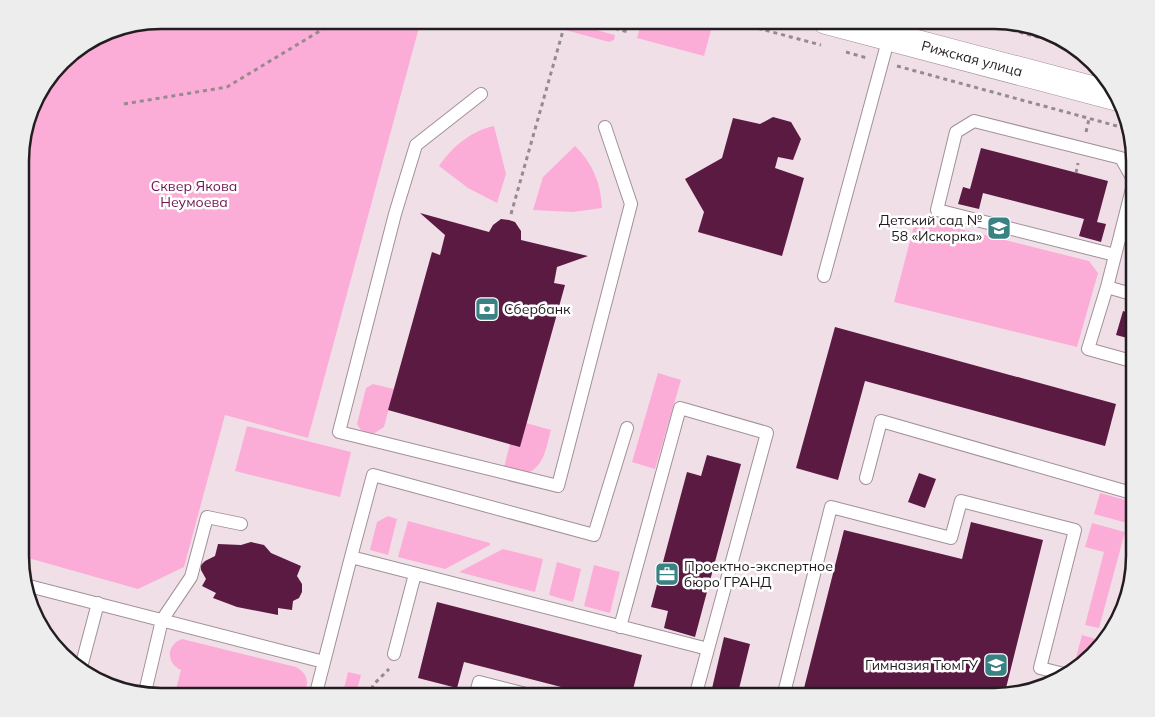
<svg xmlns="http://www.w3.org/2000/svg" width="1155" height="717" font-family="Mulish,sans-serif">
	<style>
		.green { fill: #fbadd8 }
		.building { fill: #5a1a42 }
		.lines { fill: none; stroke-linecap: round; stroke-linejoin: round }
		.lane-casing { stroke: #a19099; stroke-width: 14 }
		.secondary-casing { stroke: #a19099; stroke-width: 29 }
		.path { stroke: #96898f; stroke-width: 3; stroke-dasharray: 4 4; stroke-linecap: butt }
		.lane { stroke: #fff; stroke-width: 12 }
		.secondary { stroke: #fff; stroke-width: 28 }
		.labels { text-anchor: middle; stroke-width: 5; stroke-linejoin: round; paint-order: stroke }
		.street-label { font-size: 14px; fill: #231d20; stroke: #fff }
		.park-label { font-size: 14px; fill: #6e164f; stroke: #fff }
		.poi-label { font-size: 14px; fill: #231d20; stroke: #fff; text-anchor: end }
		.rim { fill: none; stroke: #231d20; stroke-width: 2.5 }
	</style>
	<rect width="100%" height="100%" fill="#f1dfe8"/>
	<path class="green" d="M161 20H421L308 438 225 415 184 567 138 589 21 556V143L35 98 68 55 107 31Z
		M529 20H559L615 35 614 40 609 42Z
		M642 20H700L713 23 704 56 637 38Z
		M494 126 506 174 497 203 468 188 439 166C453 146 471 131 494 126Z
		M575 146C593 163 601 184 602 208L573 212 533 210 543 177Z
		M916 218 1089 261 1098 273 1077 347 894 302Z
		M658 373 681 380 655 469 632 462Z
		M373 384 394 389 384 427 373 434 361 430 357 424 366 388Z
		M526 423 551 430C546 447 545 465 528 473L504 467 510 444Z
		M247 426 351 452 340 497 235 471Z
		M1100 493 1133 502 1127 523 1094 514Z
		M388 516 397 519 388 555 370 550 377 522Z
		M408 521 490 543V545L445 569 398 557Z
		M1092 523 1125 532 1099 628 1085 625 1104 552 1085 547Z
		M503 549 543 559 535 592 459 572Z
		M557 562 581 569 573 602 549 595Z
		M594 565 620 572 610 613 584 606Z
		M1082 635 1096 639 1092 652 1078 666 1074 665Z
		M182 639 296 667C310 674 311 690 297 697H174L181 670C166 663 166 645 182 639Z
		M348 672 361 675 355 697H342Z"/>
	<path class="building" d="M773 117 791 122 801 139 793 160 778 157 775 168 804 178 782 256 698 232 704 212 685 179 722 158 733 118 760 124Z
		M981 148 1108 181 1097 222 1106 224 1101 242 1079 236 1084 219 983 193 979 209 958 204 963 187 970 189Z
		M420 213 489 232 493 225 501 219 509 220 515 222 521 231V240L588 256 557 267 554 283 565 285 520 447 388 410 432 252 440 255 445 235Z
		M1123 311 1135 315V340L1116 335Z
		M835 327 1116 404 1105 446 865 381 838 480 796 468Z
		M707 455 741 464 695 637 664 628 668 611 651 607 687 472 701 476Z
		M919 473 936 479 925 508 908 502Z
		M971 522 1043 540 1004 696H802L844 530 962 559Z
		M251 542 264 545 271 553 301 566 297 576 302 584V592L299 598 293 601 292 610 278 608V615L237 607 213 598 216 593 202 586 206 579 201 570V565L205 561 215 556 218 544 241 545Z
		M437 602 642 655 631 697H591L592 695 464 662 457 688 418 678Z
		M724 637 750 644 737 697H710Z"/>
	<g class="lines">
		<g class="lane-casing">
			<path id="lane" d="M481 94 416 145 395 214 339 432 558 486 631 204 605 127
				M1115 255 937 210 956 132 974 121 1121 158 1134 181 1107 287 1135 295
				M824 276 889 37
				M1107 287 1088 349 1135 362
				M866 478 881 421 1135 494
				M351 557 373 475 594 535 627 428
				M25 585 324 662 351 557 708 649 695 697
				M620 627 680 408 767 433 708 649
				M394 654 415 574
				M80 671 98 603
				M145 692 162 620 191 577 207 517 241 524
				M315 697 324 662
				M475 697 479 682 538 697
				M783 697 831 507 951 538 961 501 1075 530 1040 668 1068 675"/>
		</g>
		<g class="secondary-casing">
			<g id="secondary">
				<path id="s1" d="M826 20 1118 97"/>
			</g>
		</g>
		<path class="path" d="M584 20 628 32
			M727 20 821 45
			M973 20 1076 47
			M846 52 867 58
			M897 66 1128 129
			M124 104 227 87 338 20
			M1086 132 1089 119
			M1076 173 1078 163
			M511 214 566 20
			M370 697 373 685 389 669"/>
		<use href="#lane" class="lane"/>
		<use href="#secondary" class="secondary"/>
	</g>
	<defs>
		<g id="school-square" transform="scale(1.25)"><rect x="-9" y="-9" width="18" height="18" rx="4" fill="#398182" stroke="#fff"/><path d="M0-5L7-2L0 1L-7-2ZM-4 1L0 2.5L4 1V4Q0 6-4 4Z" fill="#fff"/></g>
		<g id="bank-square" transform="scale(1.25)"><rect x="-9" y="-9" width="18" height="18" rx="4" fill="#398182" stroke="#fff"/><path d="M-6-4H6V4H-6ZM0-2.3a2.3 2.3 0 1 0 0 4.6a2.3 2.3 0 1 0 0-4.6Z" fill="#fff"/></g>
		<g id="office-square" transform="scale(1.25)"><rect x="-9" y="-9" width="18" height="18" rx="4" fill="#398182" stroke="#fff"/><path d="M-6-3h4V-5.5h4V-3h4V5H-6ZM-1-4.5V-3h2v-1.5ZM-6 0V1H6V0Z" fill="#fff"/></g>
	</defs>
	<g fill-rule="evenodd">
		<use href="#school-square" x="999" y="228"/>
		<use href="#bank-square" x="487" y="309"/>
		<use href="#office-square" x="667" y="574"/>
		<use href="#school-square" x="996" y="665"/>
	</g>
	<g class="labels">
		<g class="street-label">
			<text dy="5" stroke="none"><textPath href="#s1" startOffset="151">Рижская улица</textPath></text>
		</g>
		<g class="park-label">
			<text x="194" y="191">Сквер Якова<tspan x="194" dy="16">Неумоева</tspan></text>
		</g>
		<g class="poi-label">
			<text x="982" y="225">Детский сад №<tspan x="982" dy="16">58 «Искорка»</tspan></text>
			<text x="504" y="314" text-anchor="start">Сбербанк</text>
			<text x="684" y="571" text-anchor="start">Проектно-экспертное<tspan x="684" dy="16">бюро ГРАНД</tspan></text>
			<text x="978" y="670">Гимназия ТюмГУ</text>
		</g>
	</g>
	<path d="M0 0H1155V717H0ZM161 29H994A132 132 0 0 1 1126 161V556A132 132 0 0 1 994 688H161A132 132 0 0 1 29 556V161A132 132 0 0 1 161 29Z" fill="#ededed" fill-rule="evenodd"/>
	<path class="rim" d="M161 29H994A132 132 0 0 1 1126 161V556A132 132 0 0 1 994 688H161A132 132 0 0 1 29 556V161A132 132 0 0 1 161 29Z"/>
</svg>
